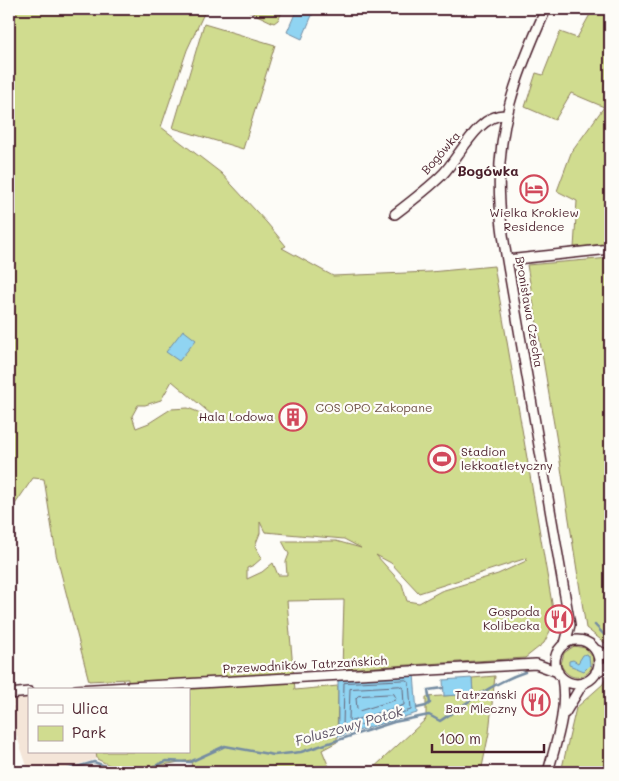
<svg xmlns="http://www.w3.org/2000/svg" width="619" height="781" font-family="Mali,sans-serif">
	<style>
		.built { fill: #f4e5d8 }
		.green { fill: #d0dc8f; stroke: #8d7e5d; fill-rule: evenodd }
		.water { fill: #90d4f2; stroke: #748ca2 }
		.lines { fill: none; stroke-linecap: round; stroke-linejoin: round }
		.shore { stroke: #66677b; stroke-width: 1 }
		.stream { stroke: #748ca2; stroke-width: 2.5 }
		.minor-casing { stroke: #4a1f2b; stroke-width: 12 }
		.minor { stroke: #fdfcf7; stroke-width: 9 }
		.labels { text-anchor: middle; stroke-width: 4.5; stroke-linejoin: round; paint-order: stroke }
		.street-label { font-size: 12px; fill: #4a1f2b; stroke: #fdfcf7 }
		.poi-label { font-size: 12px; fill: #4a1f2b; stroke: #fdfcf7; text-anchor: end }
		.park-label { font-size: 12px; fill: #6c4e44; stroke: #fdfcf7 }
		.neighbourhood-label { font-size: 14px; font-weight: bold; fill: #4a1f2b; stroke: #fdfcf7 }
		.water-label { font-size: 14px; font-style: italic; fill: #5f5567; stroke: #fdfcf7 }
	</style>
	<rect width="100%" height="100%" fill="#fdfcf7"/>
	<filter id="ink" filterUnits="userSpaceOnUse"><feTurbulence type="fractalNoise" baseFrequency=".02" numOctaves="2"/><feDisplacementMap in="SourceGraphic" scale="10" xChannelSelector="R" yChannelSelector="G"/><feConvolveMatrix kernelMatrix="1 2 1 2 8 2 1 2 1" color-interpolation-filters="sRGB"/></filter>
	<g filter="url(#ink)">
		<path class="built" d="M29 697V752H96L97 759 54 772H29L9 713V706H14L11 698Z"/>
		<path class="green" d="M9 9H206L187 50 161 127 221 173 267 223 286 246 282 248 333 276 430 272 494 266 555 621 544 643 525 658 342 669 344 600 287 601 295 690 338 686 337 742 322 750 331 772H192L191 760 123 772 97 759 96 752H189V690H128V679L89 681 56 554 44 479 33 478 9 513ZM172 381 212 415 215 420 208 416 188 408 171 409 149 423 136 428 132 416 138 405H145L161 400ZM260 522 265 532 344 539 361 548 336 541H282L289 554 286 562 287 575H278L273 563 262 572 247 579V568L254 565 262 558 255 546 260 533ZM376 555 391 563 419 593 527 558 526 561 498 574 441 591 419 603 407 601 402 584Z
			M244 9H284L278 20 274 23Z
			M593 9H610V243L574 248 577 201 557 191 571 153 604 107 571 93 555 120 525 107 536 73 543 75 560 32 577 38Z
			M204 24 275 45 243 149 173 128Z
			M610 258V647L586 628 556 436 527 265Z
			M574 646 585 648 593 657 591 669C582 682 566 679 561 664L564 653Z
			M609 671 610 772H561L576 708 603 684Z
			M495 676 489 733 481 772H369L426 719V697L473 694 472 678Z"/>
		<path class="water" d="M297 9H302L313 13 302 39 287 32Z
			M183 330 196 340 179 361 166 352Z
			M586 654 589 656 590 665 584 671 569 665V661L573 660 578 663 583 655Z
			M414 674 417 713 338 737V678Z
			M472 678 473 694 444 696 443 680Z"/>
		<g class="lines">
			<path class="shore" d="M406 680 409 682 411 710 346 729 343 728 344 683Z
				M400 686 403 688 404 705 352 721 349 720 350 689Z
				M394 694 396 698 395 700 359 711 357 709 356 698 358 696Z"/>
			<path class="stream" d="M595 625 608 639 610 638
				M417 708 426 706 430 703 428 690 443 688
				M60 772 94 762 121 772H133
				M142 772 166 761 190 762 225 746 274 755 301 752 394 722 429 715 440 721C467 703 494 682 525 672"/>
			<g class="minor-casing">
				<path id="minor" d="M546 9C516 76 495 129 500 204 501 227 505 249 509 272L570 625 565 644
					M395 214C412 201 429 188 443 174 460 156 479 113 506 115
					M507 260 610 249
					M555 662a22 22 0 1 1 44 0a22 22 0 1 1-44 0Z
					M596 650 610 656
					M596 672 610 665
					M76 690 536 664 558 672
					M9 694 29 692
					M565 713 583 683
					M548 772C556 742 568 710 562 678"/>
			</g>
			<use href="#minor" class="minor"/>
		</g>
	</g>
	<defs>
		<g id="hotel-ring" transform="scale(1.4375)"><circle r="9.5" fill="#fdfcf7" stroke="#d1495b" stroke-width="1.5"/><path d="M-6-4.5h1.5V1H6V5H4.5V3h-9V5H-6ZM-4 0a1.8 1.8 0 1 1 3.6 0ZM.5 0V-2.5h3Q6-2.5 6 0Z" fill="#d1495b"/></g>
		<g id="building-ring" transform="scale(1.4375)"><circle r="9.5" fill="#fdfcf7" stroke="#d1495b" stroke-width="1.5"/><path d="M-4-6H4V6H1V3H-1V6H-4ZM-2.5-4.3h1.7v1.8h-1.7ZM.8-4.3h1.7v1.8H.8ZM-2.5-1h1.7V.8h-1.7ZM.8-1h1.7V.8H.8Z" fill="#d1495b"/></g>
		<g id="stadium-ring" transform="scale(1.4375)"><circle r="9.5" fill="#fdfcf7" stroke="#d1495b" stroke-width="1.5"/><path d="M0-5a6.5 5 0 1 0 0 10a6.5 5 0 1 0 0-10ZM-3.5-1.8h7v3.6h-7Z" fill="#d1495b"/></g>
		<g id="restaurant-ring" transform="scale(1.4375)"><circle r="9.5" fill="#fdfcf7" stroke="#d1495b" stroke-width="1.5"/><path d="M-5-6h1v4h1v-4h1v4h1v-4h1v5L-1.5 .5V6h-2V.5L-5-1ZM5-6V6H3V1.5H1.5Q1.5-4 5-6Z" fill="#d1495b"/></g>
	</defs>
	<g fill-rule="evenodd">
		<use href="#hotel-ring" x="534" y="189"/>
		<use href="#building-ring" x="293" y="417"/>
		<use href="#stadium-ring" x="442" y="459"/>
		<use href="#restaurant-ring" x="559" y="619"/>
		<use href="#restaurant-ring" x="536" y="702"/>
	</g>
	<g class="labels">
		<g class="street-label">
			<text transform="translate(441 153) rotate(-49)" y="4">Bogówka</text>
			<text transform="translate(529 312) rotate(80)" y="4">Bronisława Czecha</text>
			<text transform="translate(305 665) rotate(-3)" y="4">Przewodników Tatrzańskich</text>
		</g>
		<g class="poi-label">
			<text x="534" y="217" text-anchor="middle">Wielka Krokiew<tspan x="534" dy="14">Residence</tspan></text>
			<text x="274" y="421">Hala Lodowa</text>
			<text x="461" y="456" text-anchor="start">Stadion<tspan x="461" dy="14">lekkoatletyczny</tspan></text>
			<text x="540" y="616">Gospoda<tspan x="540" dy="14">Kolibecka</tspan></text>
			<text x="517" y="699">Tatrzański<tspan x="517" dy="14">Bar Mleczny</tspan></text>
		</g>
		<g class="park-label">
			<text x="374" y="412">COS OPO Zakopane</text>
		</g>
		<g class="neighbourhood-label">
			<text x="488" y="176">Bogówka</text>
		</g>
		<g class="water-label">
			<text transform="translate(349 726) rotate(-16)" y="5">Foluszowy Potok</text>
		</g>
	</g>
	<rect width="619" height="781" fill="none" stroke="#fdfcf7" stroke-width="30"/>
	<rect x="15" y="15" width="589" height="751" fill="none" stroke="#4a1f2b" stroke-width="2" filter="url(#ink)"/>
	<rect x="28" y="688" width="162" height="65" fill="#fdfcf7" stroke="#b5a4a5"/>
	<rect x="38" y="705" width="25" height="8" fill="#fdfcf7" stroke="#b5a4a5"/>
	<text x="72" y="714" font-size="15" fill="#4a1f2b">Ulica</text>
	<rect x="38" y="726" width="25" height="15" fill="#d0dc8f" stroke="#b5a4a5"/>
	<text x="72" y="738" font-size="15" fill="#4a1f2b">Park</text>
	<path d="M432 744v8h112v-8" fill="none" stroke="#4a1f2b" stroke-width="2.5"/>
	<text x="439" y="744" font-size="15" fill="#4a1f2b" stroke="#fdfcf7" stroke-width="4" paint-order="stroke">100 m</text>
</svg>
